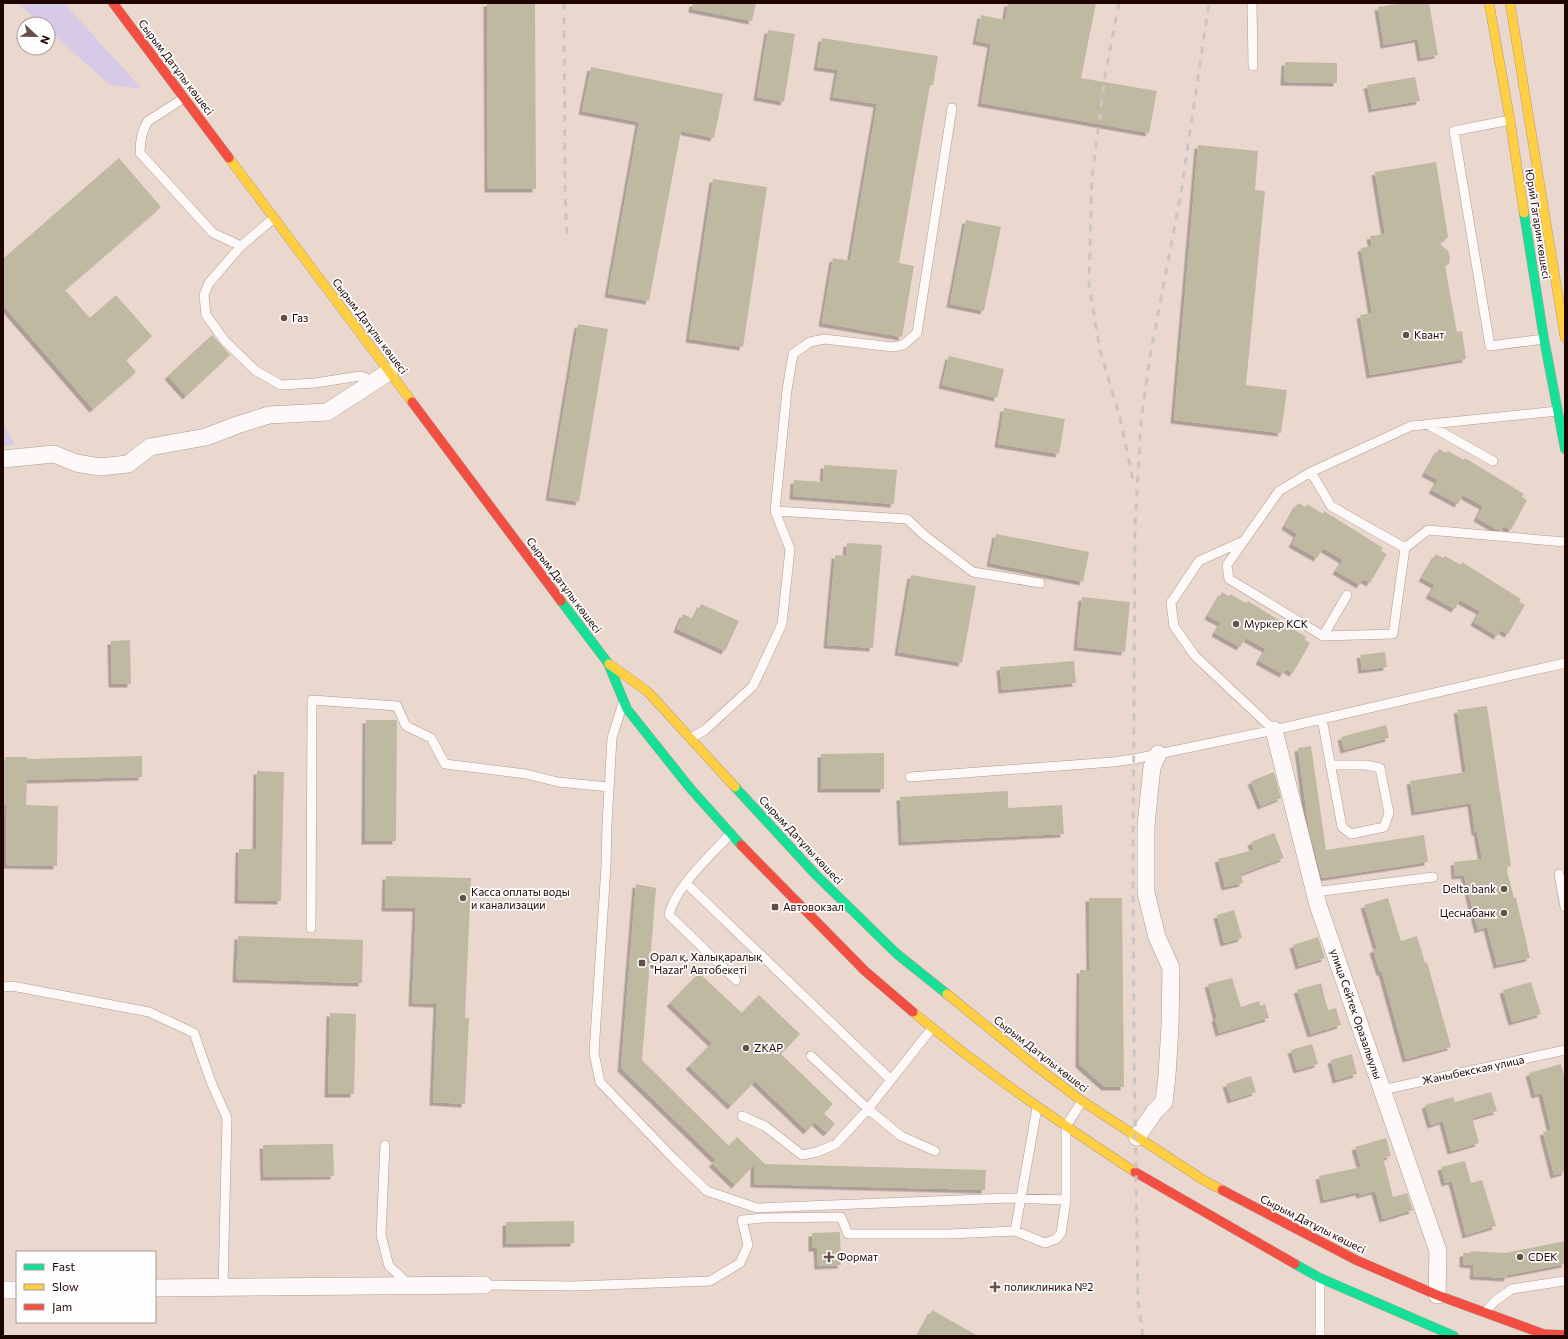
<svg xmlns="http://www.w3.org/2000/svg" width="1568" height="1339" font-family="Commissioner,sans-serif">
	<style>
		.green { fill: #d7cae6 }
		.building { fill: #c0b9a2; filter: url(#shadow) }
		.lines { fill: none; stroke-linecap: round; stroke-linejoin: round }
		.lane-casing { stroke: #b19b8e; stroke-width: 10 }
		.street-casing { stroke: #b19b8e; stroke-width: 18 }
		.fast-casing { stroke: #b19b8e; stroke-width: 10 }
		.slow-casing { stroke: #b19b8e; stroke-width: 10 }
		.jam-casing { stroke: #b19b8e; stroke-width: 10 }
		.lane { stroke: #fcf9f8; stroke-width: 9 }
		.street { stroke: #fcf9f8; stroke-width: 17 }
		.fast { stroke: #16e098; stroke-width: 9 }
		.slow { stroke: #ffcf43; stroke-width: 9 }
		.jam { stroke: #f24e42; stroke-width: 9 }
		.rail { stroke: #cbc5c3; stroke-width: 3; stroke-dasharray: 7 7; stroke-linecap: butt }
		.poi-dot { fill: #654f48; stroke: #fdfdfd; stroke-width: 1.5 }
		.labels { text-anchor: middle; stroke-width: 3.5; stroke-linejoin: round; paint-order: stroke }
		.street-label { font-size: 11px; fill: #1e0500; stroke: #fdfdfd }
		.poi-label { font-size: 11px; fill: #1e0500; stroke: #fdfdfd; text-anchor: start }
	</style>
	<defs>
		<filter id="shadow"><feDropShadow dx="-3.5" dy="3.5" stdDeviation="0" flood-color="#0004"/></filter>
	</defs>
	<rect width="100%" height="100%" fill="#ead8ce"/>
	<path class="green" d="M18 3H64L142 89 110 85 48 30V24H41Z
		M3 424 15 444 3 447Z"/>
	<path class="building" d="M487 3H535L536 189H488Z
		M693 3H756L752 21 692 9Z
		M1008 3H1096L1081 78 1157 91 1149 133 981 103 991 44 976 41 981 15 1005 20Z
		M1403 3H1429L1438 55 1421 58 1418 39 1384 45 1378 7Z
		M768 30 795 34 784 102 757 97Z
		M822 38 938 56 933 85H930L899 263 914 266 902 337 822 323 833 258 850 261 877 104 833 97 838 70 817 67Z
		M1285 62 1337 63V83L1284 82Z
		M591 67 723 94 714 138 681 131 649 301 608 294 639 122 582 111Z
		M1415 77 1420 101 1372 109 1367 85Z
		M1198 145 1258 151 1255 190 1265 191 1246 385 1287 390 1281 433 1174 420Z
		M119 158 161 207 65 290 90 318 116 295 152 336 126 360 136 372 93 409 3 305V259Z
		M1436 162 1448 237 1440 244 1448 251 1450 257 1449 264 1445 266 1457 332 1462 331 1466 359 1370 375 1360 315 1372 313 1361 248 1372 246 1370 236 1385 234 1375 172Z
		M713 179 767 187 743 347 689 339Z
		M966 220 1001 227 984 311 950 304Z
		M578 324 608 329 579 502 549 497Z
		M212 335 230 355 186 396 168 376Z
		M949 356 1004 369 997 398 942 385Z
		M1004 408 1065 419 1059 454 998 444Z
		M1439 449 1446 453 1448 451 1464 460 1465 458 1524 494 1522 497 1527 500 1511 530 1504 526 1501 530H1498L1477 518 1483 506 1463 495 1458 504 1432 490 1438 480 1425 473Z
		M824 465 897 470 894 504 793 496 794 480 823 482Z
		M1298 503 1306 507 1307 504 1323 514 1324 511 1383 548 1381 551 1387 554 1370 583 1363 579 1360 585 1336 571 1343 560 1323 548 1317 558 1292 544 1297 534 1285 526Z
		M996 534 1089 552 1083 582 990 563Z
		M847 543 882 545 873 648 827 645 835 555 846 556Z
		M1436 554 1443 558 1445 556 1461 565 1462 562 1521 599 1519 602 1525 605 1508 634 1501 630 1497 636 1474 622 1480 611 1460 600 1455 609 1429 595 1435 585 1422 578Z
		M911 575 976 586 962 663 898 652Z
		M1222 592 1229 596 1230 594 1246 603 1248 601 1306 637 1305 640 1310 643 1293 673 1286 669 1283 674 1259 661 1266 649 1246 638 1240 647 1215 633 1221 623 1208 616Z
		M1082 597 1130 602 1125 652 1077 647Z
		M701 604 739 621 725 651 677 629 683 614 694 619Z
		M130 640 131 684H112L111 641Z
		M1385 652 1387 667 1362 670 1360 655Z
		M1074 661 1076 683 1002 690 1000 667Z
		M1487 706 1511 866 1506 867 1514 898H1516L1530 958 1497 965 1487 927 1478 930 1464 875 1455 876 1454 862 1482 859 1477 832H1475L1471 803 1415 812 1410 781 1466 772 1457 710Z
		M366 720H397L396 841H365Z
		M1386 725 1389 738 1344 750 1341 737Z
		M1311 746 1326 850 1424 835 1428 862 1322 878 1309 830 1298 748Z
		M884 753V789H821V754Z
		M142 756V777L27 780 26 805 58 806 57 866 6 865 7 805H4L5 757H27V759Z
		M257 771 284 772 281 901 238 900 239 849H256Z
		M1274 772 1281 798 1261 806 1251 781Z
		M1008 791V808L1062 805 1064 834 902 842 900 797Z
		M1274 833 1284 858 1241 874 1243 883 1225 887 1218 859 1254 850 1251 842Z
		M386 876 471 878 465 1018H469L465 1104 433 1102 437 1004 412 1003 416 908H385Z
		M636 884 656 888 642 1060 729 1146 737 1137 765 1164 986 1170 985 1190 754 1184V1165L735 1185 712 1163 716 1160 621 1068Z
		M1089 898H1122L1124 1087H1105L1079 1064 1080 970H1090Z
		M1388 898 1401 941 1417 936 1425 963 1427 962 1451 1047 1406 1059 1382 972H1380L1373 950 1377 948 1364 905Z
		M1234 910 1242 938 1224 943 1217 915Z
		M238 936 363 940 362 983 236 979Z
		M1318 937 1325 958 1299 966 1293 945Z
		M699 973 742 1013 759 995 800 1034 781 1054 833 1104 824 1113 835 1124 827 1133 815 1122 807 1131 755 1081 731 1106 689 1066 712 1043 670 1003Z
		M1232 978 1241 1007 1259 1001 1260 1006 1265 1004 1269 1018 1219 1033 1215 1018H1217L1208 984Z
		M1531 982 1541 1014 1512 1022 1503 990Z
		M1321 983 1328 1010 1336 1008 1341 1025 1311 1034 1297 990Z
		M330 1013 356 1014 354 1094H328Z
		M1312 1044 1318 1064 1297 1070 1291 1050Z
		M1352 1054 1357 1074 1336 1080 1331 1060Z
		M1561 1064 1565 1079V1172L1554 1175 1543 1132 1551 1130 1542 1093 1535 1095 1529 1073Z
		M1251 1076 1256 1092 1231 1100 1226 1084Z
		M1491 1092 1497 1111 1472 1118 1479 1143 1451 1151 1443 1121 1431 1125 1425 1105 1453 1097 1455 1102Z
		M1386 1138 1391 1156 1383 1158 1393 1197 1407 1193 1413 1210 1383 1219 1375 1191 1360 1195 1359 1192 1324 1200 1319 1176 1361 1167 1355 1147Z
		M333 1144 334 1176 264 1177 263 1145Z
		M1465 1161 1471 1183 1482 1180 1496 1226 1466 1235 1452 1181 1445 1183 1441 1167Z
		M574 1221V1243L506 1244V1222Z
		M840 1232 841 1265 818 1266 817 1248H812V1233Z
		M1565 1241V1264L1508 1275 1507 1278 1473 1276 1474 1265 1463 1264V1253H1471L1470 1251 1505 1253Z
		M932 1310 978 1336H918Z"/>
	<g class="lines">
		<g class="lane-casing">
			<path id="lane" d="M1252 3 1253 66
				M184 98 148 121C142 130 140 142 140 153L213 233 241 246
				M1510 120 1454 131 1490 346 1544 339
				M274 218 241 246 209 283 204 295 206 315 225 341 256 371 281 385 315 383 360 376 364 377 372 384
				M1427 424 1493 461
				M1311 472 1331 506 1405 548 1428 530 1565 542
				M775 511 907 519 924 535 973 572 1040 583
				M1243 541 1199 561 1171 603 1174 626 1195 656 1274 730
				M1405 548 1393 634 1323 636 1229 579 1227 565 1279 491 1311 472 1411 426 1558 411
				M1323 636 1347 595
				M622 706 612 738 607 824 606 866 594 1053 600 1082 674 1159 707 1191 757 1208 1009 1198 1066 1200V1126L1082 1101
				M1322 719 1342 827 1351 834 1384 827 1389 813 1380 768 1366 765H1330
				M691 738 705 730 753 686 782 624 790 549 775 511 787 390 793 354 810 342 824 339 893 347 903 345 917 333 952 108
				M910 777 1113 762 1134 759 1274 730 1565 663
				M730 834C711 856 675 887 669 915L736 980
				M1559 874 1565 907
				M686 883 891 1080
				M1315 892 1433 877
				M311 928 312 700 397 706 406 726 431 738 445 764 526 774 558 782 609 787
				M3 987 12 986 149 1012 194 1033 211 1082 227 1118 223 1287
				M811 1056 868 1109 901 1136 935 1151
				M1382 1090 1565 1050
				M742 1116 765 1126 802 1155 817 1152 836 1144 868 1109 932 1028
				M385 1145 381 1235 389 1266 410 1285
				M1015 1231 1037 1108
				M1320 1279V1336
				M484 1285 574 1286 710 1281 740 1263 748 1245 742 1220 763 1218 841 1217 848 1234H949L1015 1231 1045 1243 1056 1239 1061 1233 1066 1200
				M1485 1312 1495 1301 1512 1289 1564 1281"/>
		</g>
		<g class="street-casing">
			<path id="street" d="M3 459 54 454 76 463 100 467 128 464 150 447 206 437 237 425 269 415 327 412 389 372
				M1274 730 1318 905 1438 1251 1437 1295
				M1137 1137 1155 1111 1164 1102 1167 1076 1170 1026 1171 968 1157 937 1146 893V825L1152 767 1158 754
				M155 1288 484 1285
				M3 1290H17"/>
		</g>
		<g class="fast-casing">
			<path id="fast" d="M1524 213 1544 339 1565 449
				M561 601 608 663 627 709 690 788 741 845
				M735 787 816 875 897 954 947 994
				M1295 1264 1320 1278 1454 1336"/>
		</g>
		<g class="slow-casing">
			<path id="slow" d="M1489 3 1510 120 1524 213
				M1510 3 1565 338
				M229 158 412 402
				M609 664 648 692 735 787
				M947 994 1033 1064 1082 1101 1205 1181 1222 1190
				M913 1012C983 1071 1059 1122 1135 1172"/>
		</g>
		<g class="jam-casing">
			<path id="jam" d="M113 3 229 158
				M412 402 561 601
				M741 845 865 971 913 1012
				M1135 1172 1295 1264
				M1222 1190 1356 1260 1437 1295 1549 1336
				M1542 1334 1565 1335"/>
		</g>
		<use href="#lane" class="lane"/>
		<use href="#street" class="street"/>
		<use href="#fast" class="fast"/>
		<use href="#slow" class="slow"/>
		<use href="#jam" class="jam"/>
		<path class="rail" d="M564 3 565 189 567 237
			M1119 3 1105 76 1092 177 1089 285 1100 350 1120 418 1134 485
			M1143 1336 1138 1302 1134 1044 1133 872 1135 525 1141 422 1150 356 1181 193 1209 3"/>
	</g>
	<g class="poi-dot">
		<circle cx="284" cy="318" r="4"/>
		<circle cx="1406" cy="335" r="4"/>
		<circle cx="1236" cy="624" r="4"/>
		<circle cx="1504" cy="889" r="4"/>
		<circle cx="463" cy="898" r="4"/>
		<rect x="771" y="903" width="8" height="8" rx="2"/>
		<circle cx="1504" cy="913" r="4"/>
		<rect x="638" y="959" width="8" height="8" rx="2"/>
		<circle cx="746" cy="1048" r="4"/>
		<path d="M827 1251h4v4h4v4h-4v4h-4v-4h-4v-4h4z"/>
		<circle cx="1520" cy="1257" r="4"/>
		<path d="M993 1281h4v4h4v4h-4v4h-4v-4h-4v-4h4z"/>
	</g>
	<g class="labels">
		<g class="street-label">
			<text transform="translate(176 67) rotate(53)" y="4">Сырым Датұлы көшесі</text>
			<text transform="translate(1538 224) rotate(81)" y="4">Юрий Гагарин көшесі</text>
			<text transform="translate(370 326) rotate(53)" y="4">Сырым Датұлы көшесі</text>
			<text transform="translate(564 585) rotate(53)" y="4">Сырым Датұлы көшесі</text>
			<text transform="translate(801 840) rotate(47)" y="4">Сырым Датұлы көшесі</text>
			<text transform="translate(1356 1014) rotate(71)" y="4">улица Сейтек Оразалыулы</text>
			<text transform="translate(1041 1054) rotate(38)" y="4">Сырым Датұлы көшесі</text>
			<text transform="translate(1473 1070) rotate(-12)" y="4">Жаныбекская улица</text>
			<text transform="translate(1313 1224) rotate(27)" y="4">Сырым Датұлы көшесі</text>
		</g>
		<g class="poi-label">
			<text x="292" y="322">Газ</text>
			<text x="1414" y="339">Квант</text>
			<text x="1244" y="628">Муркер КСК</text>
			<text x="1496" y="893" text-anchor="end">Delta bank</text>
			<text x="471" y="896">Касса оплаты воды<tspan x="471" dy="13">и канализации</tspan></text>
			<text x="783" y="911">Автовокзал</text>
			<text x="1496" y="917" text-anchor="end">Цеснабанк</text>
			<text x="650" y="961">Орал қ. Халықаралық<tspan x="650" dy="13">"Hazar" Автобекеті</tspan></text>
			<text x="754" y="1052">ZKAP</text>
			<text x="837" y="1261">Формат</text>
			<text x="1528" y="1261">CDEK</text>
			<text x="1004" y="1291">поликлиника №2</text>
		</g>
	</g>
	<rect width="1568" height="1339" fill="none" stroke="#1e0500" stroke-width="8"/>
	<rect x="16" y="1251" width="140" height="72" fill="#fdfdfd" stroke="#a49a98"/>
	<rect x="24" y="1264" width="20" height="6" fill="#16e098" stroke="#a49a98"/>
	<text x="52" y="1271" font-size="12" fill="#1e0500">Fast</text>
	<rect x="24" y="1284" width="20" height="6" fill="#ffcf43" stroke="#a49a98"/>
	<text x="52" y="1291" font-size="12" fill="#1e0500">Slow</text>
	<rect x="24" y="1304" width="20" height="6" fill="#f24e42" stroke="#a49a98"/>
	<text x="52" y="1311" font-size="12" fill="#1e0500">Jam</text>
	<g transform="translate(36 36) rotate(112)"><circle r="19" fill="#fdfdfd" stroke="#a49a98"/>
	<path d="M0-3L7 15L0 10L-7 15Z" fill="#654f48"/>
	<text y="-6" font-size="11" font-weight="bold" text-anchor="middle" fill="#1e0500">N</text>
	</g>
</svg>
